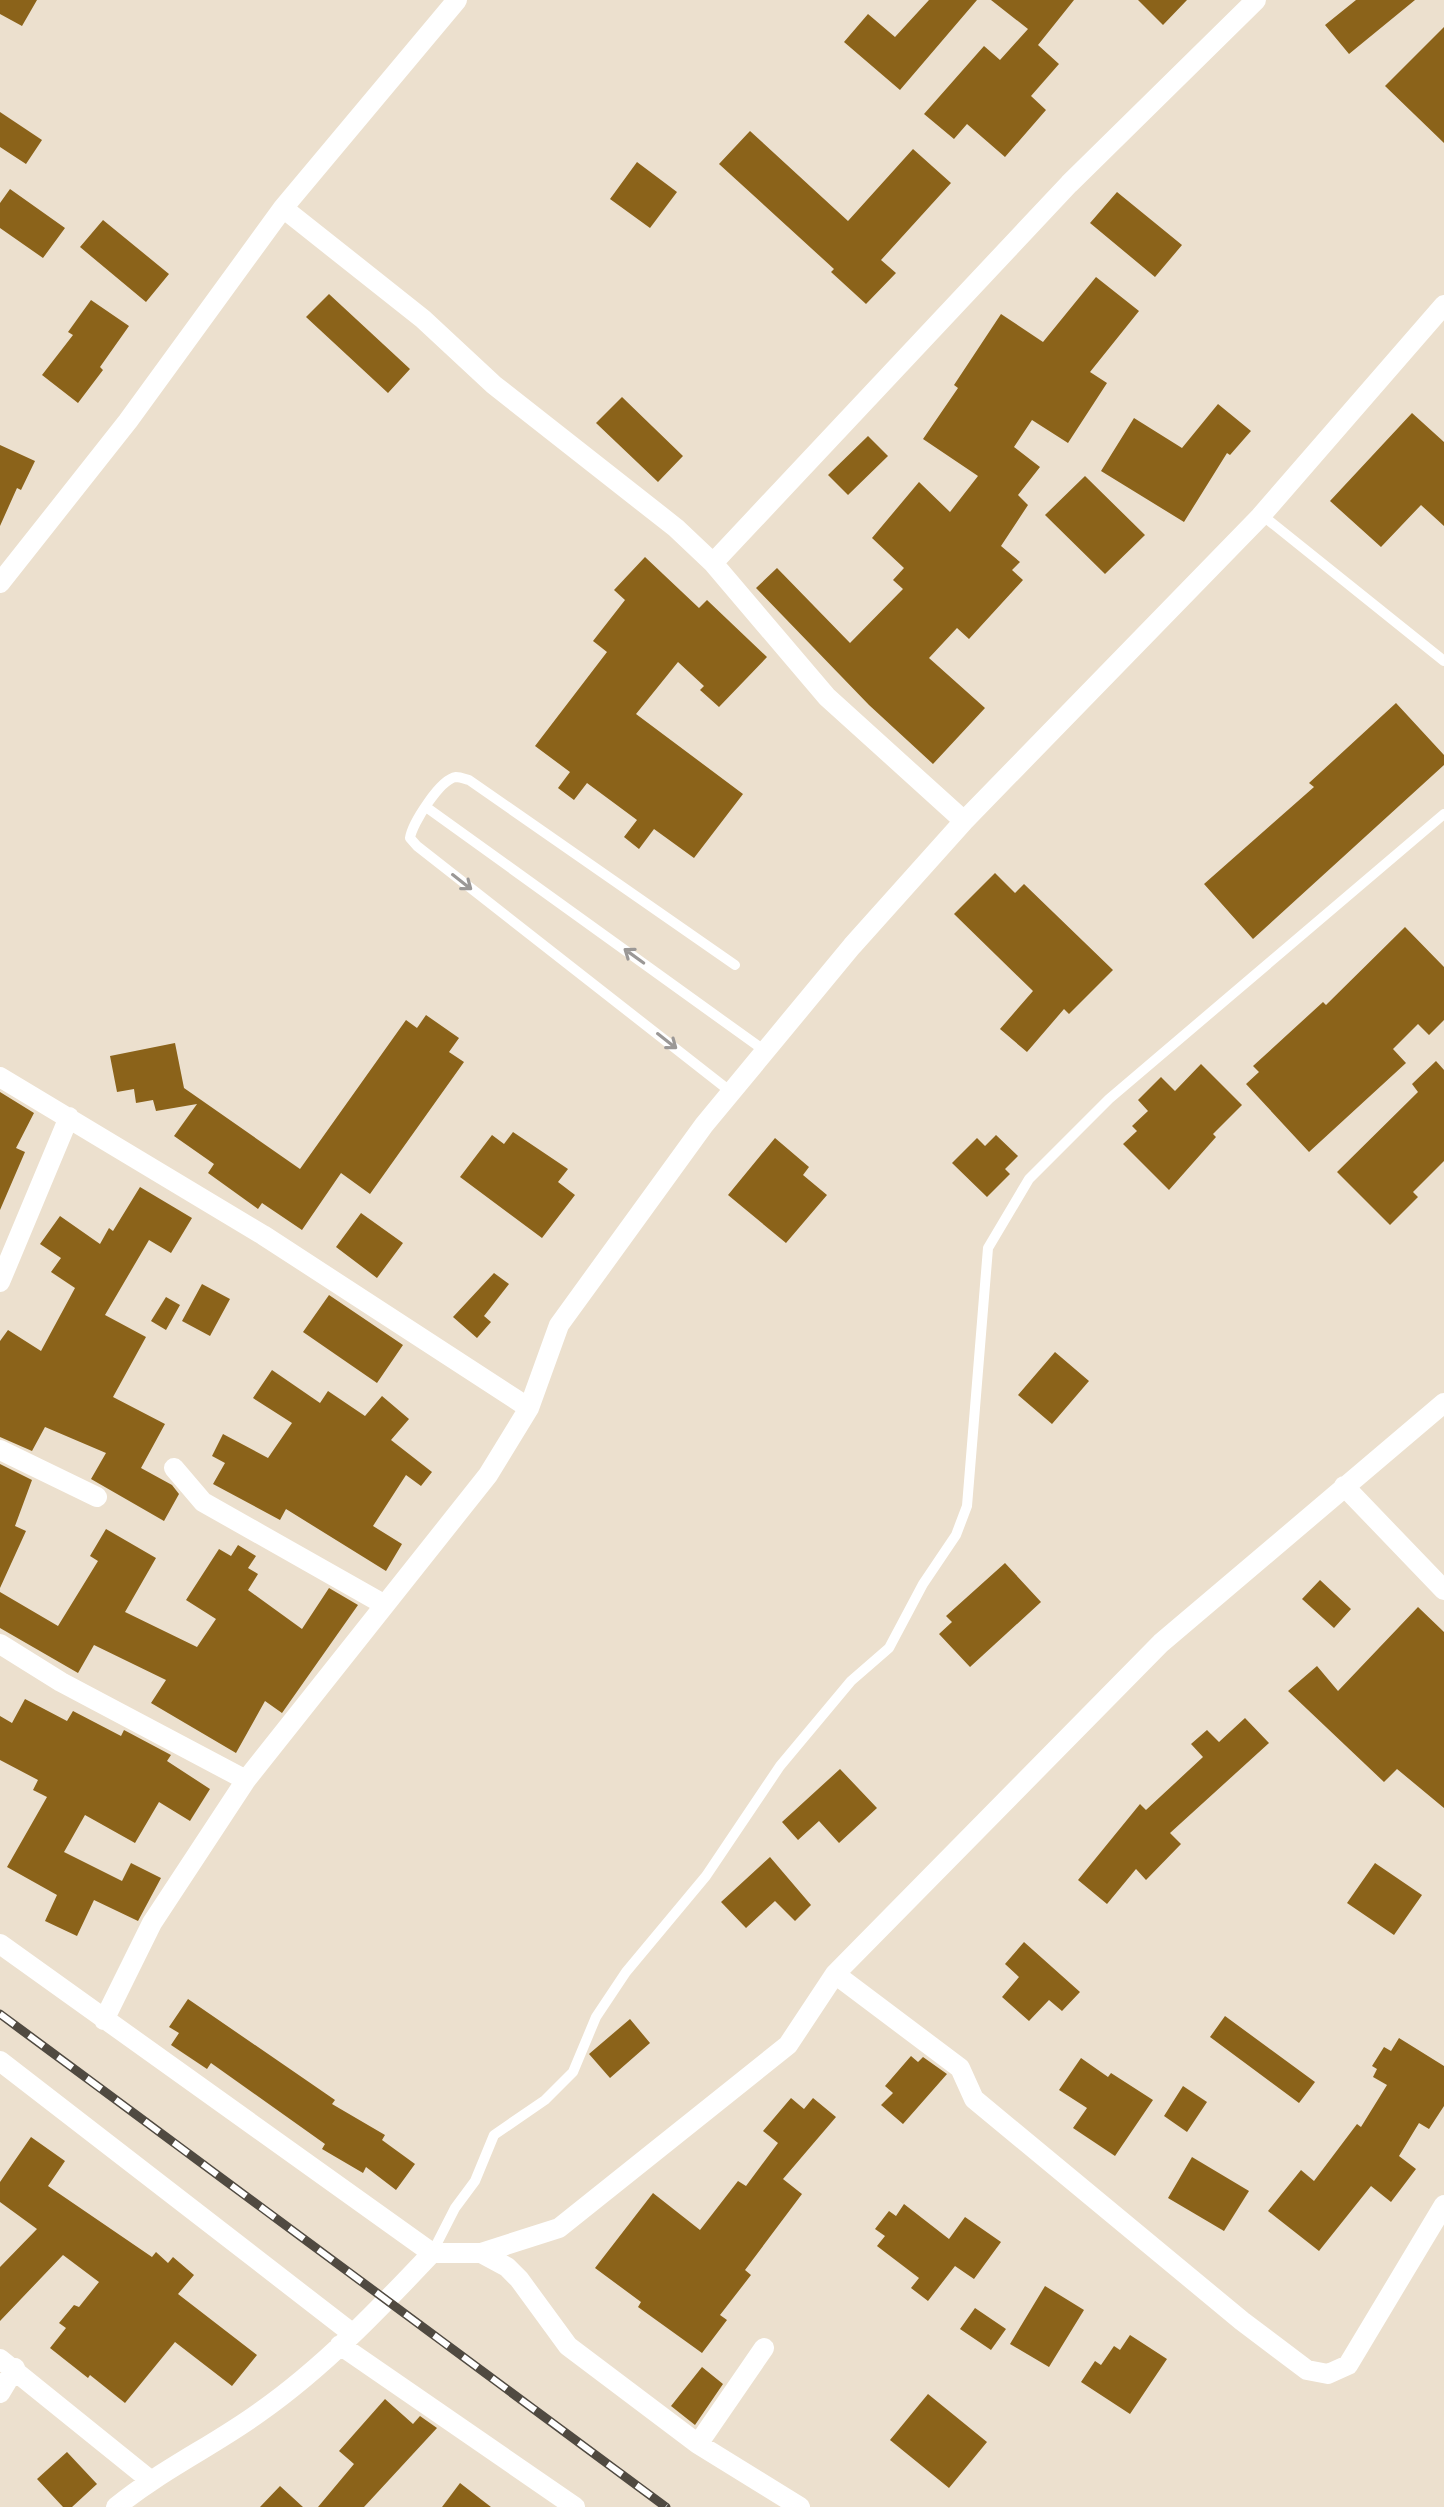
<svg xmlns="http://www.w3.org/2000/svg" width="1444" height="2507" font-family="'Sofia Sans Condensed',sans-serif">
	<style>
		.building { fill: #8b631a }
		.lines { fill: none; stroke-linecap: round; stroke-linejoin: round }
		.service { stroke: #fff; stroke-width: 10 }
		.minor { stroke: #fff; stroke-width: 20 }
		.rail-casing { stroke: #504a41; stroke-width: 9 }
		.rail { stroke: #fff; stroke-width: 6; stroke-dasharray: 18; stroke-linecap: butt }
		.oneway { stroke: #9b9896 }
	</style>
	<rect width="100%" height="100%" fill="#ece0ce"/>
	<path class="building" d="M0 0H37L22 26 0 14Z
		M929 0H977L900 90 844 42 868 14 895 37Z
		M991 0H1074L1038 45 1059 64 1031 96 1046 110 1005 157 967 124 954 139 924 114 984 46 1000 60 1028 29Z
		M1138 0H1187L1163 25Z
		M1356 0H1415L1349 54 1325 25Z
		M1444 27V143L1385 86Z
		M0 112 42 140 26 164 0 147Z
		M750 131 848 221 913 149 951 183 881 260 896 273 866 304 831 272 834 269 719 164Z
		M637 162 677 192 650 228 610 199Z
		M10 189 65 228 43 258 0 228V203Z
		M1117 192 1182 245 1155 277 1090 223Z
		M103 220 169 274 146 302 80 247Z
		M1096 277 1139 311 1090 372 1107 383 1068 443 1032 420 1014 447 1040 467 1018 495 1028 505 1001 546 1020 562 1012 570 1023 580 969 639 957 628 929 658 985 708 933 764 869 705 756 588 777 568 850 643 903 589 893 580 904 568 872 538 919 482 950 512 978 476 923 439 958 388 954 385 1001 314 1043 342Z
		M329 294 410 369 388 393 306 317Z
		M91 300 129 326 100 367 103 370 78 403 42 375 73 335 68 332Z
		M622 397 683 456 658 482 596 423Z
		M1218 404 1251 431 1230 455 1227 453 1184 522 1101 471 1134 418 1182 448Z
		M1412 413 1444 442V526L1421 505 1381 547 1330 501Z
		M868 436 888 456 848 495 828 475Z
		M0 445 35 461 21 490 17 488 0 526Z
		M1085 476 1145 535 1105 574 1045 515Z
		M645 557 699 608 707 600 767 657 719 707 700 690 704 686 678 662 636 714 743 794 694 858 654 829 639 849 624 837 637 820 587 783 574 800 558 788 570 772 535 746 607 652 593 641 625 600 614 590Z
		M1396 703 1444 755V765L1253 939 1204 884 1314 787 1309 783Z
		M995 873 1015 893 1024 884 1113 970 1069 1014 1064 1009 1027 1052 1000 1029 1033 991 954 914Z
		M1405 927 1444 967V1020L1429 1035 1418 1024 1393 1049 1406 1063 1309 1152 1246 1084 1259 1072 1253 1066 1323 1002 1326 1005Z
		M426 1015 459 1038 449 1052 464 1062 370 1194 341 1173 302 1230 262 1203 258 1209 208 1173 214 1164 174 1136 197 1104 156 1111 153 1100 136 1103 134 1089 117 1092 110 1056 175 1043 184 1088 300 1169 406 1020 417 1028Z
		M1436 1061 1444 1070V1161L1413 1192 1418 1197 1390 1225 1337 1172 1418 1092 1412 1084Z
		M1201 1064 1242 1105 1213 1134 1216 1137 1169 1190 1123 1144 1137 1131 1132 1126 1148 1111 1138 1100 1161 1077 1175 1091Z
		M0 1092 34 1113 16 1148 25 1152 0 1210Z
		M513 1132 568 1169 558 1182 575 1195 542 1238 460 1177 492 1135 504 1144Z
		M996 1135 1018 1156 1005 1169 1010 1174 987 1197 952 1163 977 1138 985 1146Z
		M775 1138 809 1167 803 1175 827 1195 786 1243 728 1195Z
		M140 1187 192 1218 171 1253 149 1240 105 1315 146 1337 113 1397 165 1424 141 1468 172 1485 179 1494 164 1521 91 1479 106 1453 45 1427 32 1451 0 1437V1341L8 1330 41 1351 75 1288 51 1272 61 1258 40 1244 60 1216 100 1244 109 1228 113 1231Z
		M361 1213 403 1243 377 1278 336 1247Z
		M494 1273 509 1284 484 1316 491 1322 477 1338 453 1317Z
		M202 1284 230 1299 210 1336 182 1321Z
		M329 1295 403 1345 377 1383 303 1332Z
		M166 1297 180 1305 166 1330 151 1321Z
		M1055 1352 1089 1381 1052 1424 1018 1395Z
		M272 1370 320 1403 328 1391 365 1416 382 1396 409 1419 391 1440 432 1472 421 1486 406 1475 373 1526 402 1544 386 1571 286 1509 280 1520 213 1484 225 1463 212 1456 223 1434 268 1458 292 1423 253 1398Z
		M0 1464 32 1480 15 1526 26 1531 0 1588Z
		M106 1529 156 1558 125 1612 197 1647 216 1619 186 1600 219 1549 231 1556 238 1545 256 1556 248 1568 258 1574 248 1590 302 1629 329 1588 358 1605 282 1713 265 1701 236 1753 151 1703 166 1680 94 1645 78 1673 0 1628V1592L58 1626 98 1561 90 1556Z
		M1005 1563 1041 1602 970 1667 939 1634 952 1622 946 1616Z
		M1320 1580 1351 1609 1334 1628 1302 1599Z
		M1418 1607 1444 1632V1808L1397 1769 1384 1782 1288 1691 1317 1666 1338 1691Z
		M25 1699 67 1721 73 1711 121 1736 124 1730 171 1755 167 1761 210 1789 190 1821 159 1802 135 1843 85 1815 64 1852 122 1881 131 1863 161 1878 138 1921 94 1900 77 1936 45 1921 57 1895 7 1867 47 1797 33 1790 38 1780 0 1760V1716L12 1723Z
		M1245 1718 1269 1743 1170 1833 1181 1844 1146 1880 1136 1869 1107 1904 1078 1880 1140 1804 1146 1810 1203 1757 1191 1744 1207 1730 1219 1742Z
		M840 1769 877 1808 839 1843 819 1821 798 1840 782 1822Z
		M770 1857 811 1905 795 1921 775 1901 746 1928 721 1902Z
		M1375 1863 1422 1895 1394 1935 1347 1903Z
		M1024 1942 1080 1992 1062 2011 1049 2000 1029 2021 1002 1997 1019 1977 1005 1964Z
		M188 1999 335 2100 332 2104 385 2135 382 2140 415 2164 396 2190 366 2167 363 2173 322 2149 325 2144 211 2063 207 2069 171 2045 179 2033 169 2027Z
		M1225 2016 1315 2082 1299 2103 1210 2037Z
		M630 2019 650 2043 610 2078 589 2054Z
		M1399 2038 1444 2066V2106L1429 2129 1419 2123 1399 2156 1416 2169 1391 2202 1371 2186 1319 2251 1268 2211 1301 2170 1314 2181 1357 2124 1361 2127 1387 2085 1373 2077 1377 2069 1372 2066 1384 2047 1391 2051Z
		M911 2056 918 2062 923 2057 947 2074 903 2124 881 2105 893 2093 885 2086Z
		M1081 2058 1108 2077 1111 2073 1153 2100 1115 2156 1073 2128 1087 2108 1059 2090Z
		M1183 2086 1207 2102 1187 2132 1164 2116Z
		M791 2098 804 2109 813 2098 836 2117 783 2179 802 2194 745 2270 751 2275 720 2315 727 2320 702 2353 638 2307 641 2302 595 2268 653 2193 700 2230 738 2181 746 2186 778 2143 763 2131Z
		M31 2137 65 2161 48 2186 152 2257 156 2252 168 2263 173 2257 194 2275 178 2294 257 2355 232 2386 175 2342 125 2403 90 2375 88 2378 50 2348 66 2328 59 2323 74 2305 79 2307 99 2282 63 2255 0 2321V2267L37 2229 0 2202V2182Z
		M1192 2157 1249 2191 1224 2231 1168 2198Z
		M904 2204 949 2239 965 2217 1001 2242 974 2279 955 2266 928 2301 911 2288 919 2278 877 2246 885 2236 875 2229 889 2211 896 2216Z
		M1045 2286 1084 2310 1049 2367 1010 2344Z
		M975 2308 1006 2329 991 2350 960 2329Z
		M1130 2335 1167 2359 1130 2414 1081 2382 1095 2361 1101 2365 1114 2346 1120 2350Z
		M702 2367 723 2384 695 2425 671 2406Z
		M928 2394 987 2442 949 2488 890 2440Z
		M385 2399 413 2424 420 2416 437 2428 364 2507H318L354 2464 339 2451Z
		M67 2452 97 2484 72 2507H63L37 2479Z
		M460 2483 491 2507H442Z
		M280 2486 303 2507H260Z"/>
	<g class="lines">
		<path class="service" d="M1262 515 1444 661
			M426 807 765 1051
			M731 1092 417 846 410 838C412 824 440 779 456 777 461 777 465 779 469 780L735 965
			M432 2253 455 2208 475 2181 494 2135 545 2100 573 2072 596 2017 626 1972 706 1876 780 1766 851 1681 889 1648 923 1584 956 1535 967 1506 988 1248 1029 1179 1109 1099 1444 814"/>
		<path class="minor" d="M283 208 423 319 494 385 676 528 713 563 827 697 964 821
			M713 563 1069 184 1256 0
			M0 583 128 421 283 208 457 0
			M0 1077 263 1235 529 1408
			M0 1282 69 1117
			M0 1450 97 1497
			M174 1468 203 1502 385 1605
			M1344 1486 1444 1590
			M0 1644 61 1682 246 1780
			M0 1944 432 2253
			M835 1974 960 2068 974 2099 1242 2321 1307 2370 1328 2374 1348 2365 1444 2205
			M104 2020 152 1923 246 1780 488 1475 529 1408 559 1325 704 1125 852 946 964 821 1259 518 1444 305
			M0 2061 353 2334
			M481 2253 507 2267 519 2279 568 2346 698 2444 800 2507
			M340 2345 575 2507
			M0 2359 150 2480
			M0 2393 15 2368
			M698 2444 764 2348
			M116 2507C161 2470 213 2446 260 2412 324 2367 379 2309 432 2253H481L559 2228 788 2045 835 1974 1161 1643 1444 1403"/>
		<g class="rail-casing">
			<path id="rail" d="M0 2014 666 2507"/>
		</g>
		<use href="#rail" class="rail"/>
	</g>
	<defs><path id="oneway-shaft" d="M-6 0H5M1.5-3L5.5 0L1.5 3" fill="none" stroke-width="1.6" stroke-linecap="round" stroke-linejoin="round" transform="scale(2)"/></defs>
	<g class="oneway">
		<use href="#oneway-shaft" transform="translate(462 882) rotate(38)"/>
		<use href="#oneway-shaft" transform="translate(634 956) rotate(-144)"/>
		<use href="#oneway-shaft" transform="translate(667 1041) rotate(38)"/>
	</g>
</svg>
